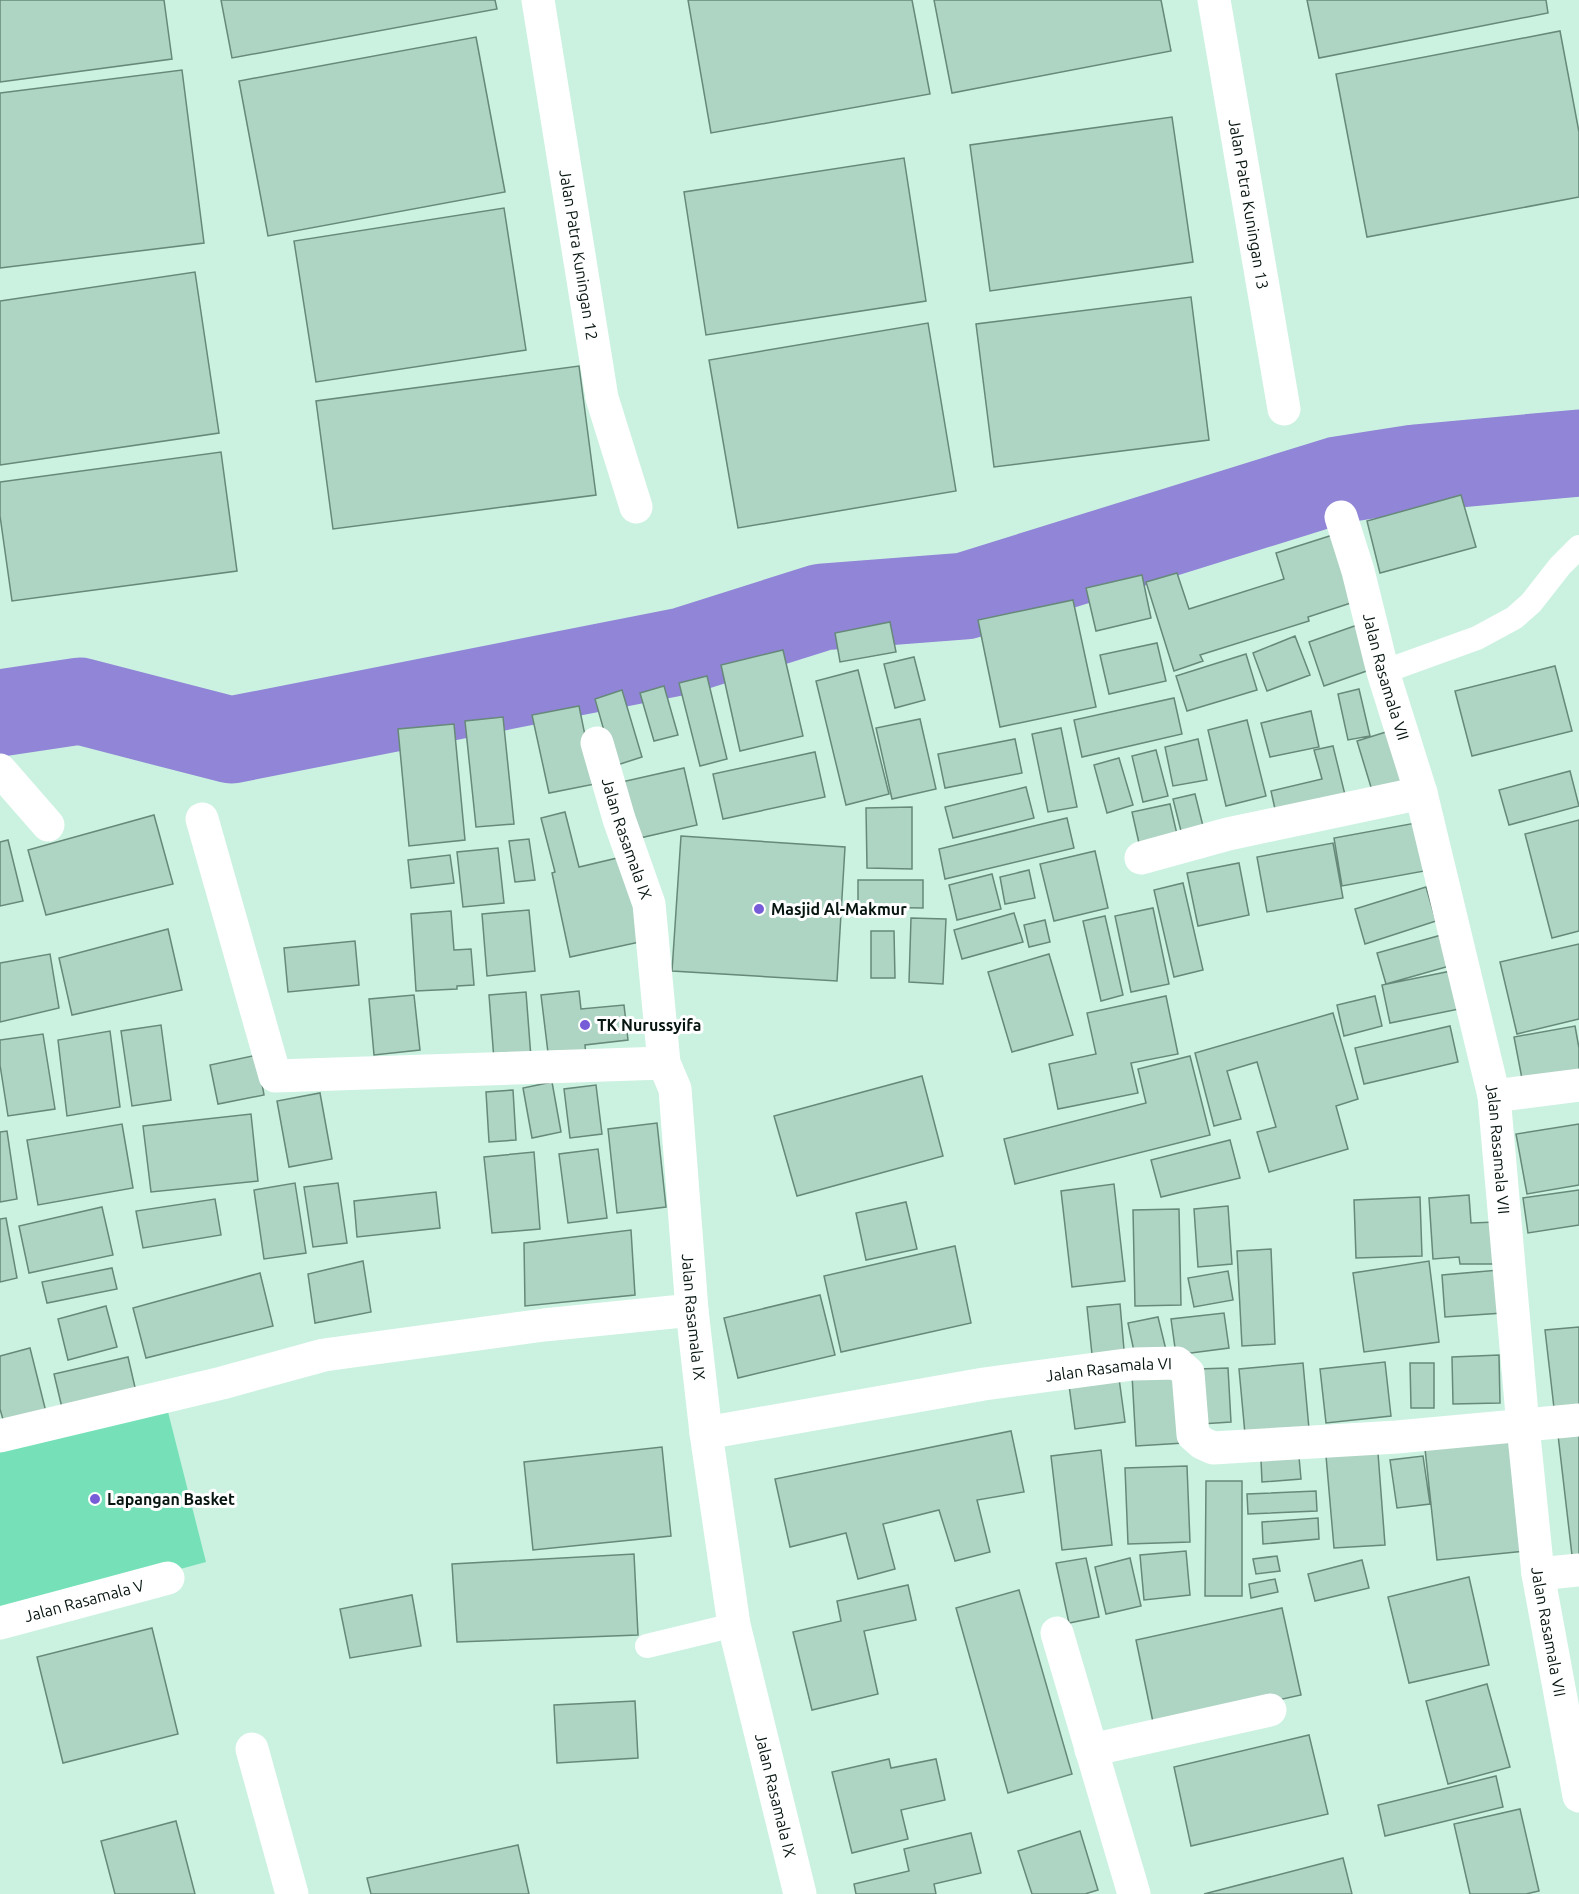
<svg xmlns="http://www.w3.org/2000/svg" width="1579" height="1894" font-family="Ubuntu,sans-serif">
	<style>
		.park { fill: #76e1b9 }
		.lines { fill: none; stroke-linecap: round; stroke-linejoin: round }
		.river { stroke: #9085d6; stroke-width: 87 }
		.building { fill: #aed4c3; stroke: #66897a; stroke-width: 1.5 }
		.service { stroke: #fff; stroke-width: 24 }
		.minor { stroke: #fff; stroke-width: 33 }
		.poi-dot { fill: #765cd7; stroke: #fff; stroke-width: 2 }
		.labels { text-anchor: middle; stroke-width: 6; stroke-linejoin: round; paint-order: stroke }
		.street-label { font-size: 16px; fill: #071510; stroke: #fff }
		.poi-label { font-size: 16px; font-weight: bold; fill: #071510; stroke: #fff; text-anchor: start }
	</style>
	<rect width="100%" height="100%" fill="#cbf2e1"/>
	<path class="park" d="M164 1396 206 1562 0 1618V1436Z"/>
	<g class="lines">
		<path class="river" d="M0 713 80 701 231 740 683 651 822 607 965 596 1338 480 1415 468 1579 453"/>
	</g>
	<path class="building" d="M0 0H164L172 59 0 82Z
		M221 0H495L497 9 232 58Z
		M688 0H912L930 94 711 133Z
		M934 0H1161L1171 51 952 93Z
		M1307 0H1546L1548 13 1319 58Z
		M1560 31 1579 132V197L1367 237 1336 74Z
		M476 37 505 192 268 236 239 81Z
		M182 70 204 243 0 268V93Z
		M1172 117 1193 262 990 291 970 145Z
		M904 158 926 301 706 335 684 192Z
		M504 208 526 350 316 382 294 241Z
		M195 272 219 433 0 465V301Z
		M1191 297 1209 440 994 467 976 324Z
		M928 323 956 491 738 528 709 360Z
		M579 366 596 495 333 529 316 401Z
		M221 452 237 571 12 601 0 516V482Z
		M1461 495 1476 547 1380 573 1367 521Z
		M1339 533 1360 600 1308 617 1309 621 1200 655 1203 661 1174 671 1146 582 1177 573 1189 609 1284 579 1276 553Z
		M1142 575 1151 618 1096 631 1086 588Z
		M1073 600 1096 707 1000 727 978 620Z
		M890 622 896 652 840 662 835 633Z
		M1363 623 1378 667 1324 686 1309 642Z
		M1295 636 1310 675 1267 691 1253 653Z
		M1157 643 1166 681 1109 694 1100 655Z
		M783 650 803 736 740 751 721 665Z
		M1246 654 1257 690 1187 711 1176 676Z
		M914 657 925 700 895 708 884 664Z
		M1555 666 1572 731 1472 756 1455 691Z
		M858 670 889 794 846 805 816 681Z
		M707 676 727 759 700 766 679 683Z
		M664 686 678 735 654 741 640 693Z
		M1359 689 1370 736 1348 740 1338 694Z
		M622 690 642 757 614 766 595 699Z
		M1174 698 1182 734 1082 757 1074 720Z
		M579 706 595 784 549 793 532 715Z
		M1311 711 1319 747 1270 757 1261 723Z
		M503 717 514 824 476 827 465 721Z
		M920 719 936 789 892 799 876 728Z
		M1247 720 1266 796 1226 806 1208 730Z
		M454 724 465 840 409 846 398 729Z
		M1061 728 1077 807 1048 812 1032 734Z
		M1386 732 1404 789 1374 797 1357 741Z
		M1015 739 1022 773 945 788 938 754Z
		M1198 739 1207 780 1173 786 1165 747Z
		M1333 746 1347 803 1277 818 1271 791 1322 779 1314 750Z
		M1156 750 1168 796 1143 802 1132 756Z
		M815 752 825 797 723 819 713 774Z
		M1119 758 1133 805 1107 813 1094 765Z
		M684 768 697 825 631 840 617 783Z
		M1570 771 1579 806 1509 825 1499 790Z
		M1026 787 1034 818 953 838 945 807Z
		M1195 794 1204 830 1182 835 1173 799Z
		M1170 804 1179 843 1141 852 1132 812Z
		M912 807V869L867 868 866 808Z
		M565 812 579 867 630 855 649 940 570 957 552 873 555 872 541 818Z
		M154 815 173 884 46 915 28 850Z
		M1067 818 1074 848 945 879 939 849Z
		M1579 820V931L1552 938 1525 834Z
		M1421 822 1430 870 1342 886 1334 838Z
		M681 836 845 847 837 981 672 971Z
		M529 839 535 880 515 882 509 841Z
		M8 840 23 901 0 906V842Z
		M1333 843 1343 898 1267 912 1257 857Z
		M498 848 504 903 463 907 457 852Z
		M1095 851 1108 908 1054 921 1040 864Z
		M450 855 454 883 411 888 408 860Z
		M1239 863 1249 915 1198 926 1187 873Z
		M1029 870 1035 898 1005 904 1000 877Z
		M992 874 1001 909 957 920 949 885Z
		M858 880H923V908L858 907Z
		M1183 883 1203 970 1174 977 1154 890Z
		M1426 887 1436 921 1365 944 1355 909Z
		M1153 908 1169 984 1131 992 1115 916Z
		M529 910 535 971 487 976 482 914Z
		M451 911 454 950 471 949 474 985 457 986V989L416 991 411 914Z
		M1014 913 1023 942 962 959 954 930Z
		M1105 916 1123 995 1101 1001 1083 921Z
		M911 918 946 919 943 984 909 982Z
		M1045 920 1050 942 1029 947 1024 925Z
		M168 929 182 990 72 1015 59 958Z
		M871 931H894L895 978H871Z
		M1452 932 1460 963 1386 984 1377 953Z
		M355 941 359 985 288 992 284 948Z
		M1579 944V1019L1517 1034 1500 962Z
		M50 954 59 1008 0 1022V963Z
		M1049 954 1073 1035 1012 1052 988 972Z
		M1461 969 1469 1007 1390 1023 1382 985Z
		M579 991 581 1009 624 1005 628 1040 585 1045 586 1056 549 1061 541 995Z
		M526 992 531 1058 494 1060 489 995Z
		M414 995 420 1050 374 1055 369 999Z
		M1166 996 1178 1054 1131 1063 1138 1093 1058 1109 1049 1064 1096 1054 1087 1013Z
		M1375 996 1382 1026 1344 1036 1337 1005Z
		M1333 1013 1358 1099 1336 1106 1348 1149 1269 1172 1257 1132 1276 1127 1257 1062 1227 1071 1241 1119 1214 1126 1195 1053Z
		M161 1025 171 1100 132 1106 121 1031Z
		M1450 1026 1458 1062 1364 1084 1355 1048Z
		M1575 1026 1579 1048V1074L1523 1084 1514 1037Z
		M110 1031 120 1107 67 1116 58 1040Z
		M43 1034 55 1109 8 1116 0 1065V1040Z
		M257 1055 264 1095 218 1104 210 1065Z
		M1190 1056 1210 1135 1015 1184 1004 1139 1146 1103 1138 1069Z
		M922 1076 943 1156 797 1196 774 1116Z
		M552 1082 561 1132 532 1138 523 1088Z
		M596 1085 602 1134 570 1138 564 1089Z
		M513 1090 516 1140 489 1142 486 1092Z
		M320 1093 332 1159 289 1167 277 1101Z
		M251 1114 258 1181 151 1192 143 1126Z
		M657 1123 666 1207 617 1213 608 1129Z
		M122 1124 133 1188 38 1205 27 1140Z
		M1579 1124V1185L1527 1194 1516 1134Z
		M7 1131 17 1199 0 1202V1132Z
		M1230 1140 1240 1178 1161 1197 1151 1160Z
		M598 1149 607 1218 568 1223 559 1154Z
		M534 1152 540 1229 492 1233 484 1157Z
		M295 1183 306 1253 264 1259 254 1190Z
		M338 1183 347 1243 313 1247 304 1187Z
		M1114 1184 1125 1281 1072 1287 1061 1191Z
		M1579 1190V1225L1528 1233 1523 1198Z
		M436 1192 440 1228 357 1237 354 1201Z
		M1469 1195 1471 1223 1496 1222V1264H1460L1459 1257 1433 1259 1429 1198Z
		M1420 1197 1422 1256 1356 1258 1354 1200Z
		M215 1199 221 1235 143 1248 136 1211Z
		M906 1202 917 1249 866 1260 856 1213Z
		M1228 1206 1232 1264 1198 1267 1194 1209Z
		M102 1207 113 1255 29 1273 19 1226Z
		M1179 1209 1181 1305 1135 1306 1133 1210Z
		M6 1218 17 1278 0 1282V1219Z
		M631 1230 635 1295 525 1306 524 1243Z
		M955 1246 971 1323 841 1352 824 1276Z
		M1271 1249 1275 1344 1242 1346 1237 1251Z
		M363 1261 371 1312 315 1323 308 1274Z
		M1429 1261 1439 1342 1364 1352 1353 1273Z
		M112 1268 117 1289 47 1303 42 1282Z
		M1499 1270 1503 1313 1445 1317 1442 1275Z
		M1228 1271 1233 1300 1194 1307 1188 1278Z
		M260 1273 273 1326 146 1358 133 1308Z
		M820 1295 835 1355 738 1378 724 1318Z
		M1120 1304 1125 1361 1093 1364 1087 1307Z
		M106 1306 117 1347 68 1360 58 1319Z
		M1224 1313 1229 1348 1176 1355 1171 1319Z
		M1158 1317 1166 1350 1135 1356 1128 1323Z
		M1579 1327V1405L1554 1408 1545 1330Z
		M30 1348 46 1412 4 1423 0 1409V1356Z
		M1499 1355 1500 1403 1453 1404 1452 1357Z
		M128 1357 137 1396 63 1412 54 1374Z
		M1385 1362 1391 1416 1326 1423 1320 1369Z
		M1303 1363 1309 1429 1245 1434 1239 1369Z
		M1410 1363H1434V1408H1411Z
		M1228 1368 1231 1422 1201 1424 1198 1369Z
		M1118 1371 1125 1422 1075 1429 1068 1378Z
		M1179 1372 1184 1443 1136 1446 1132 1375Z
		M1011 1431 1024 1492 977 1500 990 1552 955 1561 939 1510 883 1524 895 1569 858 1579 846 1533 790 1547 775 1479Z
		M1579 1432V1563L1573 1564 1558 1435Z
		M1515 1440 1526 1551 1437 1560 1425 1449Z
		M662 1447 671 1536 533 1550 524 1462Z
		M1101 1450 1112 1545 1062 1550 1051 1456Z
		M1378 1453 1385 1545 1334 1548 1326 1456Z
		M1423 1456 1430 1504 1397 1508 1390 1460Z
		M1299 1457 1301 1479 1262 1482 1261 1460Z
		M1187 1466 1190 1542 1128 1544 1125 1468Z
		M1206 1481H1242V1596H1205Z
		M1316 1491 1317 1511 1248 1514 1247 1494Z
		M1318 1518 1319 1539 1263 1544 1262 1522Z
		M1186 1551 1190 1595 1144 1600 1140 1555Z
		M634 1554 638 1635 457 1642 452 1564Z
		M1277 1556 1280 1571 1256 1574 1253 1559Z
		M1086 1558 1099 1617 1069 1623 1056 1563Z
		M1130 1558 1141 1606 1106 1614 1095 1567Z
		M1362 1560 1369 1588 1315 1601 1308 1574Z
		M1469 1577 1489 1665 1409 1683 1388 1597Z
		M1275 1579 1278 1592 1251 1598 1249 1584Z
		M908 1585 916 1620 864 1631 878 1694 812 1710 793 1632 841 1621 837 1601Z
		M1019 1590 1072 1774 1008 1793 956 1608Z
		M412 1595 421 1646 350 1658 340 1609Z
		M1282 1608 1301 1695 1154 1727 1136 1640Z
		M152 1628 178 1734 63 1763 37 1657Z
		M1487 1684 1510 1767 1448 1784 1426 1701Z
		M635 1701 638 1758 557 1763 554 1705Z
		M1309 1735 1328 1814 1191 1846 1174 1767Z
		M889 1759 891 1768 936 1759 945 1800 901 1810 908 1839 852 1853 832 1772Z
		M1496 1776 1503 1807 1385 1836 1378 1805Z
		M1520 1809 1539 1891 1526 1894H1470L1454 1824Z
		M176 1821 195 1894H115L101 1841Z
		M1080 1831 1098 1890 1085 1894H1032L1018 1851Z
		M971 1833 981 1873 934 1884 936 1894H856L854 1884 909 1871 904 1849Z
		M518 1845 529 1894H371L367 1878Z
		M1343 1858 1352 1894H1204Z"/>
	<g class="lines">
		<path class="service" d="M1383 672 1477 638 1514 618 1531 603 1560 566 1579 547
			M647 1646 734 1625"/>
		<g class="minor">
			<path id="s1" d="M538 0 602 398 636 507"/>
			<path id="s2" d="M1214 0 1284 409"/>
			<path id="s3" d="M1341 517 1358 571 1383 672 1421 793 1494 1096 1523 1426 1538 1574 1579 1796"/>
			<path id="s4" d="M597 743 619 819 649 904 664 1063 675 1089 692 1310 706 1433 734 1625 800 1894"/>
			<path d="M0 770 48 825"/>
			<path d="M202 819 275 1076 664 1063"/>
			<path d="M1141 858 1228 834 1421 793"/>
			<path d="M1494 1096 1579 1085"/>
			<path id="s5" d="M706 1433 984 1384 1133 1364 1177 1363 1188 1373 1193 1435 1202 1443 1213 1448 1397 1437 1579 1420"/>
			<path d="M0 1436 222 1383 324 1355 544 1325 692 1310"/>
			<path d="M1538 1574 1579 1570"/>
			<path id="s6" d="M0 1623 168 1578"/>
			<path d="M1057 1633 1134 1894"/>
			<path d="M252 1749 292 1894"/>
			<path d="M1091 1750 1270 1710"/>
		</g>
	</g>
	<g class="poi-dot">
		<circle cx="759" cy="909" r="6"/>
		<circle cx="585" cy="1025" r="6"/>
		<circle cx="95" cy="1499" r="6"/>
	</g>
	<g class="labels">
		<g class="street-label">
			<text dy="6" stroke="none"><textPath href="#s2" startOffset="207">Jalan Patra Kuningan 13</textPath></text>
			<text dy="6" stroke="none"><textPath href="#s1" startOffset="258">Jalan Patra Kuningan 12</textPath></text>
			<text dy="6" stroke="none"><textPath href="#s3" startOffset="166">Jalan Rasamala VII</textPath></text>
			<text dy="6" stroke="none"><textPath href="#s4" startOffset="100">Jalan Rasamala IX</textPath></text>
			<text dy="6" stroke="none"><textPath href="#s3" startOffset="652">Jalan Rasamala VII</textPath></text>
			<text dy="6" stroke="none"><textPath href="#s4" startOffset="586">Jalan Rasamala IX</textPath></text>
			<text dy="6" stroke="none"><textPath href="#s5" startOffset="408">Jalan Rasamala VI</textPath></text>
			<text dy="6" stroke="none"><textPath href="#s6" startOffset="87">Jalan Rasamala V</textPath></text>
			<text dy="6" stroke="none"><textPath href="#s3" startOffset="1138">Jalan Rasamala VII</textPath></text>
			<text dy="6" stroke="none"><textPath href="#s4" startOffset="1072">Jalan Rasamala IX</textPath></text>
		</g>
		<g class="poi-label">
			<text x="771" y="915">Masjid Al-Makmur</text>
			<text x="597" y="1031">TK Nurussyifa</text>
			<text x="107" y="1505">Lapangan Basket</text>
		</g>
	</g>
</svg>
